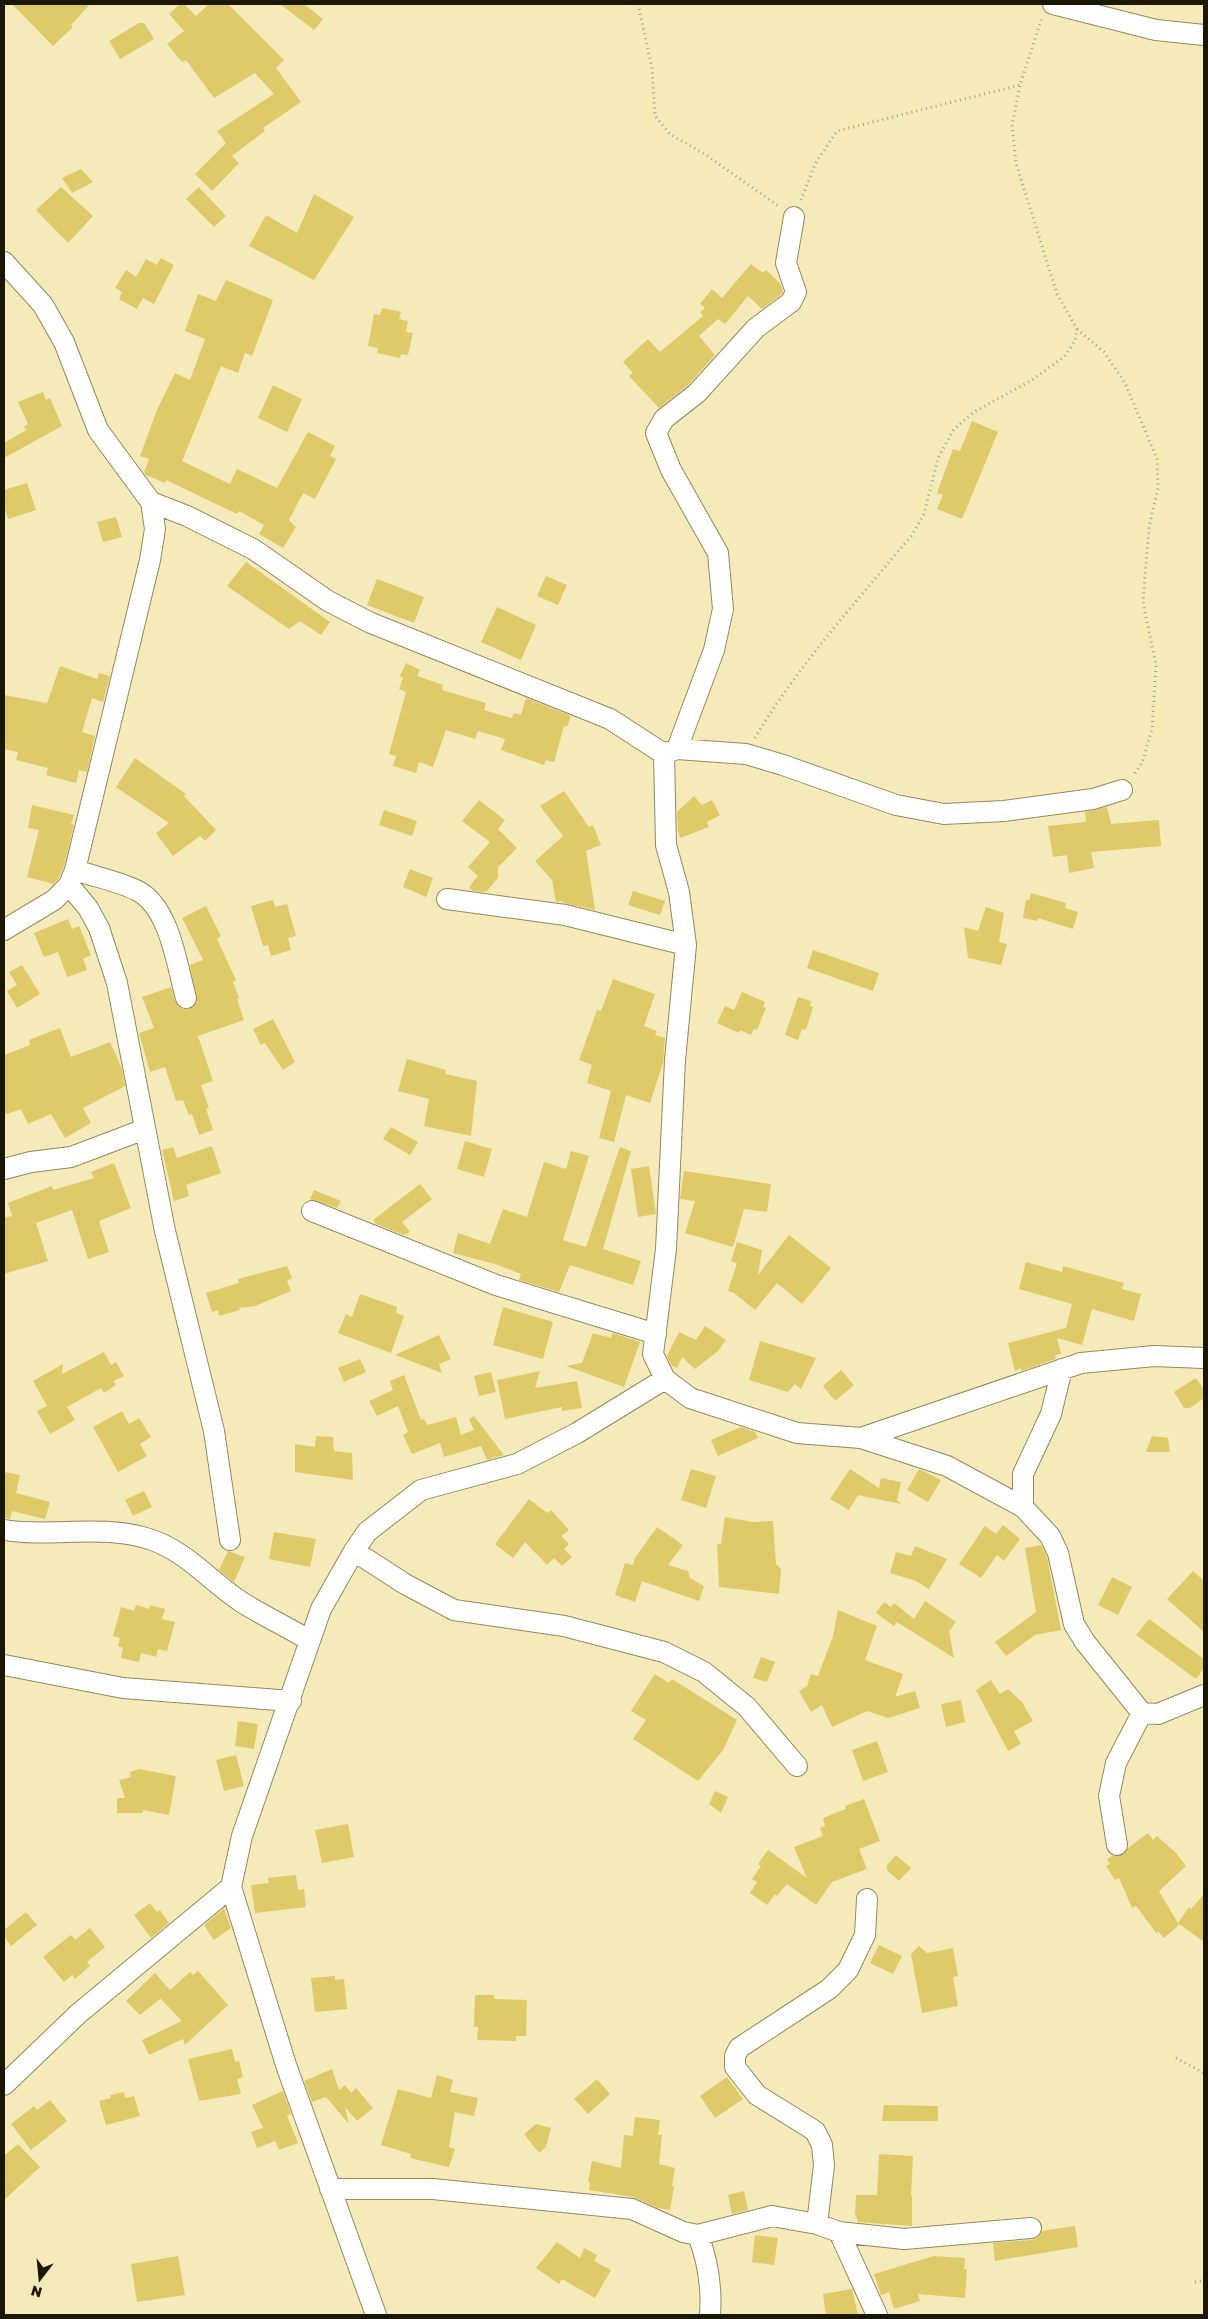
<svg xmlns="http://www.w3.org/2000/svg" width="1208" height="2319" font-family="'Golos Text',sans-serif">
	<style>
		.building { fill: #dfca6a }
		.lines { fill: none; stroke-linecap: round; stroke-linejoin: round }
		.minor-casing { stroke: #93895c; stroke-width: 22 }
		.path { stroke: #aba27d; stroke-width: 3; stroke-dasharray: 1 4; stroke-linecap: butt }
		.minor { stroke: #fff; stroke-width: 20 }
	</style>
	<rect width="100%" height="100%" fill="#f5eaba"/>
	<path class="building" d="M12 4H90L71 25 73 27 53 46Z
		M180 4H184L196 16 209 4H228L284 60 276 68 301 102 263 128 265 131 232 156 239 163 212 191 195 174 226 143 217 131 274 94 255 73 214 98 186 60 182 62 167 44 184 31 169 14Z
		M280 4H304L323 19 314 30Z
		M139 23H144L154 39 120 59 109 41Z
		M81 169 93 182 72 193 62 178Z
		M61 187 93 216 68 243 36 210Z
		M199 187 226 216 214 227 186 199Z
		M314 194 354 217 314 280 249 246 266 215 297 233Z
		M161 258 174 265 154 304 143 298 137 309 119 299 122 292 115 288 126 270 136 277 146 259 157 265Z
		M751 264 763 273 766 270 780 283 783 291 782 294 762 309 748 296 725 324 718 319 699 336 715 355 689 384 659 408 629 376 633 373 623 362 648 339 660 352 703 316 700 312 705 308 700 304 712 289 722 298Z
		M226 280 273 300 252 356 245 353 238 373 221 366 182 461 230 484 237 469 277 488 308 432 335 446 330 456 336 459 315 499 303 493 289 520 296 527 283 548 259 534 264 525 239 511 237 514 166 480 165 483 146 475 144 472 149 459 140 456 157 410 175 373 190 380 205 339 185 331 198 294 216 301Z
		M382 308 401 312 399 319 408 321 406 332 413 333 408 355 401 354 400 358 377 353 378 348 368 346 374 314 380 315Z
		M273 385 302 399 287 432 258 418Z
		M43 392 46 400 50 398 62 426 4 458V443L26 430 24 427 28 424 18 402Z
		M972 421 998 432 962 519 937 509 943 495 937 493 953 449 960 451Z
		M27 483 36 510 8 519 4 506V490Z
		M116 517 122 537 103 542 97 522Z
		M246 562 330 622 321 635 300 621 289 629 227 586Z
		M546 576 567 585 558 605 537 596Z
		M377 579 424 597 414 623 367 605Z
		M497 607 536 625 521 660 481 642Z
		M406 663 420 670 417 676 443 685 442 690 486 703 484 710 512 718 514 713 521 715 526 698 571 716 567 727 564 726 554 762 546 760 544 765 501 750 505 739 478 731 475 739 446 730 433 767 419 762 416 773 393 766 396 756 389 754 406 692 399 689 403 678 400 676Z
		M60 666 97 679 99 673 110 676 103 702 92 698 82 732 95 736 87 772 79 770 76 783 46 775 48 768 16 760 18 752 4 749V695L47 703Z
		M135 758 186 794 184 796 216 830 205 841 200 836 173 856 156 833 169 823 116 787Z
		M564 791 589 827 593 825 601 845 586 851 595 910 563 903V901L556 902 552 880 535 861 563 836 540 806Z
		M694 796 702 805 712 800 720 815 707 822 709 827 680 838 678 830 677 812Z
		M479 800 505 820 498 829 517 848 498 867V878L486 892 473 891 469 887 478 876 468 867 490 842 462 821Z
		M32 805 74 815 71 824 74 825 64 866 59 878 53 884 27 877 39 830 28 828Z
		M1107 807 1111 824 1159 820 1161 846 1091 852 1094 868 1069 873 1067 855 1053 857 1048 826 1086 822 1085 812Z
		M384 810 417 821 412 836 379 825Z
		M410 869 433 878 426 897 403 887Z
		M633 891 665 901 660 915 628 905Z
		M1031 893 1066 903 1065 908 1078 912 1073 929 1038 918 1037 921 1023 918 1026 900H1029Z
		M273 900 275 907 287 904 296 936 288 938 291 950 271 956 268 945 263 946 251 906Z
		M206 906 221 936 217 939 236 980 233 982 239 998 237 999 244 1020 198 1036 213 1081 201 1085 209 1108 206 1109 213 1130 199 1135 192 1114 189 1115 183 1100 176 1101 165 1067 150 1072 139 1033 154 1028 142 997 171 987 175 1001 182 1009H189L197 1002 190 965 203 960 182 918Z
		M986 907 1004 913 999 942 1007 944 1001 965 968 958 964 927 978 931Z
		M68 919 72 929 79 926 91 955 83 959 87 970 67 977 58 952 44 957 34 933Z
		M813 950 879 973 873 991 807 968Z
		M22 965 40 994 17 1008 7 991 17 985 9 972Z
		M613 979 655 994 644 1026 657 1031 655 1035 665 1038 663 1063 650 1103 626 1095 614 1142 599 1138 611 1091 587 1083 592 1065 579 1060 597 1010 601 1011Z
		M742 992 765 1002 763 1007 766 1008 757 1030 754 1028 751 1035 740 1030 739 1033 717 1023 725 1006 734 1010Z
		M798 997 811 1001 810 1006 813 1007 806 1030 802 1029 798 1040 785 1035Z
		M273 1019 295 1062 283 1070 265 1043 261 1045 253 1029Z
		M60 1028 71 1057 110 1042 122 1069 125 1086 83 1108 91 1123 65 1138 51 1114 28 1124 21 1109 4 1115V1055L30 1045 29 1040Z
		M407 1059 446 1070 445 1074 477 1081 471 1136 424 1126 429 1099 398 1091Z
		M391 1127 418 1142 410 1155 383 1139Z
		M465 1141 492 1149 484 1177 457 1169Z
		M212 1146 221 1173 186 1185 189 1196 174 1201 162 1150 173 1147 177 1158Z
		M620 1147 631 1151 603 1249 641 1261 633 1285 570 1265 559 1292 519 1280 521 1274 495 1264 453 1253 458 1233 490 1244 503 1209 527 1217 544 1162 566 1169 571 1151 589 1156 563 1240 586 1247Z
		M114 1163 131 1208 99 1221 109 1252 88 1259 72 1210 36 1223 48 1261 4 1274V1218L12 1216 8 1203 52 1186 53 1190 94 1178 91 1172Z
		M649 1166 656 1214 638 1217 631 1169Z
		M684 1171 771 1184 767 1212 744 1209 733 1247 685 1233 695 1201 680 1199Z
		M420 1184 432 1199 402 1222 410 1232 404 1235 376 1224 373 1220Z
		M314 1190 341 1201 337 1208 310 1199Z
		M789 1235 831 1268 802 1304 777 1283 755 1310 734 1293 728 1291 737 1263 731 1261 737 1242 762 1250 758 1275Z
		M1026 1262 1062 1272 1063 1266 1124 1283 1122 1289 1141 1294 1134 1321 1092 1309 1082 1345 1057 1338 1061 1354 1055 1355 1056 1359 1021 1371V1368L1015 1371 1008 1343 1066 1328 1072 1304 1019 1289Z
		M287 1266 292 1278 287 1281 291 1291 255 1306 239 1308 240 1310 219 1316 218 1310 212 1312 206 1293 239 1283 238 1279Z
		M360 1294 397 1307 396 1313 404 1316 391 1353 338 1333 346 1314 352 1317Z
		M503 1307 553 1322 543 1359 493 1345Z
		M705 1326 726 1340 718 1351 695 1369 682 1357 677 1368 671 1365 667 1356 679 1332 696 1340Z
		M593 1333 611 1338 613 1333 640 1342 624 1387 566 1366 582 1363Z
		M439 1335 451 1359 439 1364 442 1373 395 1355Z
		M760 1341 816 1358 801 1389 795 1384 788 1392 749 1380Z
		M104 1352 111 1365 116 1362 124 1376 113 1381 116 1385 104 1393 101 1388 67 1407 75 1420 50 1434 37 1411 47 1406 33 1381 63 1364 62 1374Z
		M360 1359 366 1372 344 1382 338 1368Z
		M841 1370 854 1385 835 1401 823 1386Z
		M540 1371 535 1388 577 1381 582 1408 562 1411V1407L505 1419 497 1380Z
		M491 1372 496 1392 479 1396 474 1376Z
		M404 1375 421 1420 424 1419 428 1425 456 1417 461 1435 474 1430 469 1419 474 1416 504 1455 487 1460 481 1446 444 1457 440 1443 412 1454 403 1435 408 1432 398 1406 377 1416 369 1401 393 1390 390 1381Z
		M1196 1378 1204 1390V1398L1190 1408H1184L1174 1392Z
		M122 1411 129 1424 139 1418 151 1437 140 1444 147 1456 118 1472 93 1427Z
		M741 1427 755 1432 758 1438 718 1456 711 1440Z
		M316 1436 333 1437 334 1451 352 1453 353 1480 295 1472V1444L315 1447Z
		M1152 1436 1168 1438 1170 1452H1146Z
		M691 1469 716 1476 706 1508 681 1500Z
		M850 1469 879 1488 881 1478 901 1482 897 1500 901 1504 858 1495 849 1510 830 1499Z
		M919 1469 941 1480 928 1502 907 1490Z
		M4 1472 20 1475 16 1493 50 1502 45 1519 12 1511 10 1519 4 1518Z
		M144 1491 152 1507 133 1516 125 1500Z
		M529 1499 547 1513 551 1510 569 1530 561 1536 569 1544 564 1549 572 1557 562 1566 554 1558 547 1565 525 1542 513 1558 495 1544Z
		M725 1517 753 1522 773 1521 776 1564 781 1569 779 1594 719 1587 717 1544H721Z
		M1003 1525 1020 1539 1004 1561 997 1555 981 1578 959 1564 985 1526 996 1534Z
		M657 1527 683 1545 668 1565 688 1571 690 1578 704 1586 699 1601 642 1581 635 1602 615 1595 625 1563 633 1565 635 1558Z
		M274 1532 316 1539 310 1567 269 1559Z
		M1041 1545 1047 1557 1061 1630 1035 1635 1006 1656 995 1642 1036 1612 1025 1548Z
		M915 1546 947 1559 929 1589 916 1581 890 1573 896 1552 911 1556Z
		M228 1551 245 1557 234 1582 219 1570Z
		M1193 1571 1204 1581V1632L1167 1599Z
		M1112 1577 1132 1587 1118 1615 1098 1605Z
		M925 1601 956 1622 949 1631 954 1658 897 1622 894 1626 876 1613 884 1602 891 1607 894 1603 914 1619Z
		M136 1605 149 1609 150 1605 165 1609 162 1619 175 1622 167 1651 158 1649 156 1657 141 1653 139 1662 121 1658 123 1648 118 1646 120 1638 113 1636 121 1607 134 1611Z
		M838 1610 877 1626 865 1660 903 1674 895 1697 915 1691 920 1708 888 1718 867 1711 832 1727 822 1705 811 1712 799 1691 807 1686 811 1674 818 1676 833 1636Z
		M1149 1619 1204 1659V1668L1196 1679 1136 1635Z
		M761 1657 775 1662 767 1682 753 1678Z
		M655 1674 669 1683 672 1679 737 1720 723 1750 698 1781 633 1739 646 1720 631 1711Z
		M991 1680 1000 1694 1008 1689 1022 1702 1033 1721 1014 1731 1021 1744 1008 1751 976 1690Z
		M961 1700 965 1722 946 1727 941 1704Z
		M238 1721 258 1724 254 1749 235 1746Z
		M877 1741 888 1772 863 1781 852 1750Z
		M236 1755 244 1786 224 1791 216 1760Z
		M139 1769 176 1776 169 1815 143 1810V1813H117V1798H125L119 1780 131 1777 130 1772Z
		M715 1791 728 1797 721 1813 709 1804Z
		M864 1799 880 1841 859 1849 867 1869 832 1882 816 1905 787 1884 777 1896 775 1894 767 1905 750 1893 757 1882 752 1879 761 1866 758 1864 768 1850 807 1878 794 1847 823 1836 820 1828 825 1826 823 1818 846 1809 845 1806Z
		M348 1824 354 1857 322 1863 315 1830Z
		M1148 1833 1153 1840 1157 1836 1176 1853 1186 1866 1159 1891 1179 1925 1164 1938 1158 1931 1157 1934 1136 1906 1132 1908 1119 1878 1115 1880 1106 1866 1110 1864 1107 1859 1112 1856 1124 1854 1128 1848Z
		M896 1855 911 1868 899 1881 887 1870V1865Z
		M296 1875 298 1890 304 1889 306 1907 255 1913 251 1885 269 1883 268 1878Z
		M1204 1894V1942L1178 1923 1189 1907 1191 1909Z
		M150 1903 157 1912 160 1910 169 1923 151 1938 134 1915Z
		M224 1908 231 1928 214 1940 204 1925Z
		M26 1912 37 1925 11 1946 4 1936V1930Z
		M90 1928 105 1947 87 1962 90 1966 75 1979 72 1975 64 1982 43 1957 71 1935 75 1940Z
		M879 1945 902 1956 893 1974 870 1963Z
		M919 1946 927 1953 953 1948 958 1976 953 1977 958 2006 922 2013 911 1954Z
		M198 1971 228 2005 185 2045 183 2039 149 2055 142 2040 182 2021 161 1999 164 1996 140 2015 126 2001 155 1973 170 1990 190 1972 193 1975Z
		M335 1976V1980L344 1979 347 2009 315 2012 311 1978Z
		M475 1995H494V1999L527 2000 526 2036H516V2041L477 2040 478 2027H474Z
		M232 2049 235 2062 239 2061 243 2077 237 2079 241 2094 199 2101 188 2059Z
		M332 2069 339 2090 345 2085 351 2093 356 2088 373 2108 357 2121 345 2107 349 2124 326 2097 312 2102 304 2081Z
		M437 2075 453 2080 450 2092 478 2098 474 2116 455 2112 449 2147 455 2149 449 2167 410 2158 411 2154 381 2145 398 2089 431 2098Z
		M727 2077 743 2099 715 2118 700 2096Z
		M597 2079 610 2094 588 2114 574 2099Z
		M283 2091 291 2114 287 2116 298 2143 279 2150 275 2141 257 2148 251 2132 263 2128 252 2105Z
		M124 2092 125 2098 134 2096 140 2116 106 2125 99 2101 111 2098 110 2095Z
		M50 2100 67 2121 31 2150 11 2124 34 2106 37 2110Z
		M884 2105 938 2106V2121H882Z
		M635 2117 660 2120 658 2135H662L659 2164 675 2168 672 2186 674 2187 670 2210 658 2208 633 2197 589 2190 590 2182H588L592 2161 621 2168 624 2135 633 2136Z
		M536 2124 551 2128 546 2147 539 2153 524 2134Z
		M18 2144 40 2167 4 2200V2156Z
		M879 2154 913 2156 911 2196H912V2226L858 2222 855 2213 856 2195H877Z
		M744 2191 748 2210 732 2214 728 2195Z
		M1075 2226 1078 2247 995 2261 993 2243 1032 2240 1038 2237 1042 2231Z
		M755 2235 778 2238 774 2265 752 2262Z
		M557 2242 580 2258 584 2248 597 2255 594 2261 611 2270 595 2298 562 2279 559 2284 536 2268Z
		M178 2256 185 2295 137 2302 131 2264Z
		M934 2256 965 2258 964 2269H967L965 2298 918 2294 920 2301 894 2309 889 2292 881 2295 874 2274Z
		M852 2289 858 2315H826L823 2294Z"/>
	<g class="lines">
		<g class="minor-casing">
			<path id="minor" d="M1053 4 1156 30 1204 35
				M4 262 43 305 64 342 98 430 151 502 155 529 150 560 75 870 69 885 54 900 4 930
				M151 502 187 516 253 549 328 601 371 623 610 719 664 754 666 845 679 892 686 945 675 1060 666 1249 653 1354 665 1379 577 1433 517 1464 421 1490 367 1532 354 1551 321 1609 242 1836 231 1887 286 2065 376 2315
				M677 749 714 650 723 609 718 553 671 470 656 433 664 419 697 393 756 328 791 302 796 292 786 263 794 217
				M666 753 677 749 746 754 783 765 896 805 944 814 1004 811 1093 799 1122 790
				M75 870C95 877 119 881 138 891 170 908 177 966 186 998
				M69 885 88 908 99 928 117 983 165 1231 214 1431 230 1540
				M447 899 565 915 686 945
				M4 1169 31 1162 71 1157 145 1129
				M312 1211 496 1285 656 1334
				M665 1379 690 1398 797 1433 861 1438 1081 1363 1154 1356 1204 1358
				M861 1438 947 1466 1023 1507 1050 1536 1058 1553 1074 1624 1085 1642 1142 1713 1158 1714 1204 1695
				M1023 1507V1474L1051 1414 1062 1369
				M4 1530C52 1538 105 1523 152 1540 187 1552 212 1583 243 1603 264 1616 287 1627 309 1640
				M354 1551 405 1584 454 1610 564 1626 664 1652 704 1672 747 1707 797 1766
				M4 1665 123 1688 291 1701
				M1117 1845 1109 1796 1116 1763 1142 1713
				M4 2085 78 2014 231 1887
				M330 2189H433L632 2209 683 2232 698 2235 772 2216 817 2224 839 2232 904 2239 1031 2228
				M817 2224 824 2165 822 2145 815 2131 757 2095 735 2067V2056L739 2048 829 1989 848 1970 865 1935 867 1899
				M839 2232 877 2315
				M698 2235C708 2261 712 2287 710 2315"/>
		</g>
		<path class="path" d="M638 4 652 68 655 116 670 134 706 155 780 207
			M801 200 815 164 837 131 1020 85
			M1077 329 1104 352 1125 383 1157 459 1158 488 1149 527 1143 602 1156 665 1152 729 1142 763 1133 776
			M755 738C799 664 857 601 912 535L924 514 938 458 954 429 974 412 1032 380 1064 357 1075 341 1077 329 1057 294 1016 163 1012 125 1020 85 1042 17
			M1176 2058 1204 2073
			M1195 2282 1204 2280"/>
		<use href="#minor" class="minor"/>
	</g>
	<rect width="1208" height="2319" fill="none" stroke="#1b1705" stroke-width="10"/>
	<g transform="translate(40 2279) rotate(196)" stroke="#f5eaba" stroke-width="4" paint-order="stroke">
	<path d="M0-4L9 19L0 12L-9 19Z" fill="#1b1705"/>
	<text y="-8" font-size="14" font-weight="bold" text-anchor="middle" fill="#1b1705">N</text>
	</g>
</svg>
